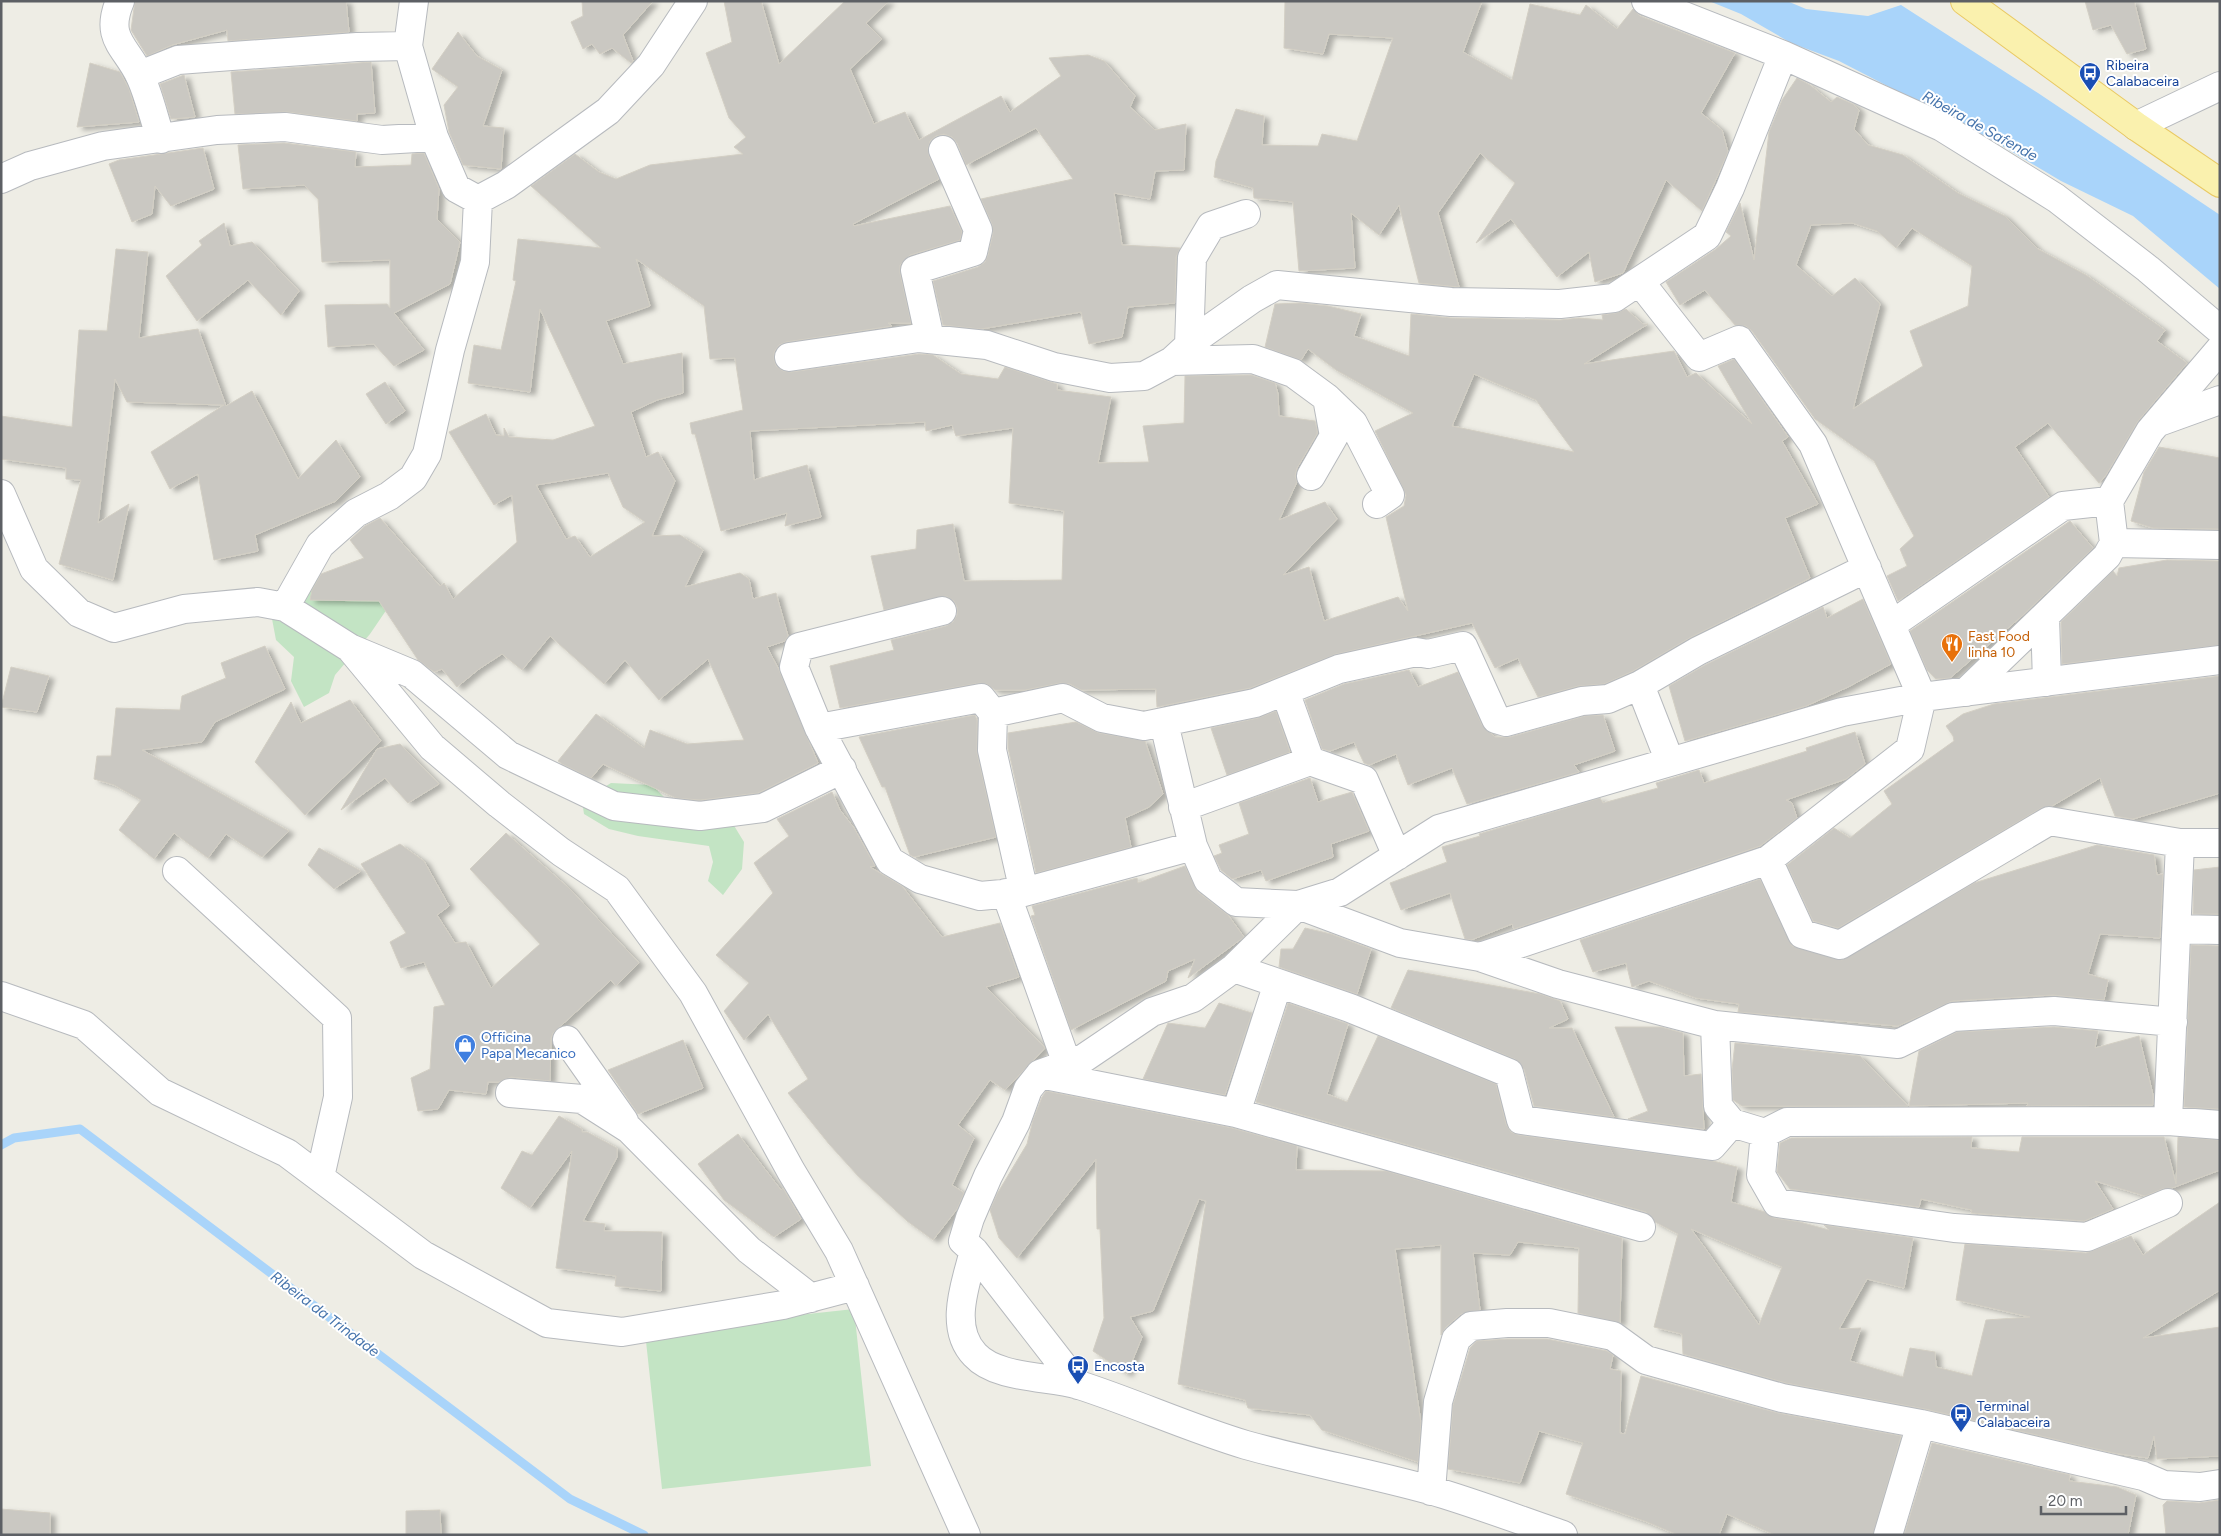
<svg xmlns="http://www.w3.org/2000/svg" width="2221" height="1536" font-family="Figtree,sans-serif">
	<style>
		.green { fill: #c3e4c4 }
		.water { fill: #a9d4fa }
		.lines { fill: none; stroke-linecap: round; stroke-linejoin: round }
		.stream { stroke: #a9d4fa; stroke-width: 9 }
		.building { fill: #cac8c2; stroke: #d3cfc4; fill-rule: evenodd; filter: url(#shadow) }
		.minor-casing { stroke: #b7babe; stroke-width: 30 }
		.major-casing { stroke: #e9c963; stroke-width: 30 }
		.minor { stroke: #fff; stroke-width: 28 }
		.major { stroke: #faf1ae; stroke-width: 28 }
		.labels { text-anchor: middle; stroke-width: 4; stroke-linejoin: round; paint-order: stroke }
		.transit-label { font-size: 14px; fill: #164399; stroke: #fff; text-anchor: start }
		.food-label { font-size: 14px; fill: #c56008; stroke: #fff; text-anchor: start }
		.shop-label { font-size: 14px; fill: #366cbe; stroke: #fff; text-anchor: start }
		.water-label { font-size: 15px; font-style: italic; fill: #4674ac; stroke: #fff }
	</style>
	<defs>
		<filter id="shadow"><feDropShadow dx="5.5" dy="3" stdDeviation="2.5" flood-color="#0004"/></filter>
	</defs>
	<rect width="100%" height="100%" fill="#eeede5"/>
	<path class="green" d="M315 577 371 587 387 609 370 634 335 675 329 693 304 707 291 681 294 657 276 640 269 603Z
		M611 783 652 785 668 801 733 824 744 842 742 869 723 895 708 881 713 862 709 846 638 836 609 829 584 814 582 801Z
		M854 1309 871 1466 662 1489 645 1332Z"/>
	<path class="water" d="M1709 1H1787L1806 9 1868 16 1901 5 2038 93 2220 215V289L2133 216 2061 181 1994 141 1839 61 1791 43 1741 14Z"/>
	<g class="lines">
		<path class="stream" d="M1 1145 14 1138 80 1129 570 1499 644 1535"/>
	</g>
	<path class="building" d="M135 1H346L349 32 228 41 227 30 172 45 147 56 131 30Z
		M582 1H653L623 35 633 61 631 63 612 48 600 54 592 44 583 49 571 22 583 16Z
		M724 1H761L779 64 845 1H889L866 23 882 39 850 69 874 124 905 112 919 140 1001 96 1010 112 1061 76 1049 58 1088 55 1104 61 1135 96 1130 107 1155 130 1186 124 1184 170 1155 171 1150 199 1114 193 1122 245 1180 248 1176 257 1175 303 1128 307 1122 337 1089 344 1081 312 981 329 943 325 933 281 978 267 985 262 988 255 993 233 992 224 981 199 1073 179 1036 128 966 165 957 143 952 137 944 134 936 136 930 141 928 148 929 156 939 179 853 224 854 226 950 206 962 232 960 240 910 255 900 265V273L911 323H888L892 326 786 342 779 345 774 352V360L776 366 783 371 791 372 919 354 933 355 961 374 998 379 1005 367 1057 384V390L1111 397 1098 463 1149 462 1143 426 1184 423 1185 376 1251 375 1275 383 1278 394 1279 416 1315 421 1317 430V434L1297 468 1295 476 1297 482 1279 520 1325 502 1337 519 1283 575 1309 567 1324 621 1398 597 1408 611 1386 517 1404 506 1406 495 1375 431 1413 413 1336 370 1308 349 1301 360 1265 347 1275 304 1300 303 1328 306 1361 314 1354 336 1409 356 1411 314 1451 318 1560 320 1579 318 1603 320 1602 315 1616 313 1626 309 1643 324H1648L1584 364 1674 351 1687 377 1696 373 1752 424 1718 366 1734 359 1788 437 1782 441 1818 504 1785 518 1810 578 1691 637 1633 671 1604 684 1578 686 1538 697 1518 658 1495 668 1472 623 1336 654 1250 688 1157 707 1156 689 1081 690 1070 684 1060 683 1025 690H995L987 684 979 683 840 708 830 666 894 650 891 640 946 626 953 622 957 615V607L954 601 946 596 884 610 871 556 916 549 917 530 953 524 964 581 1062 580 1064 511 1009 503 1013 428 956 436 952 425 926 431 925 422 750 431 754 480 807 465 821 517 785 526 787 513 721 531 695 434H692L690 423 743 410 735 358 710 359 704 306 636 259 650 306 606 321 623 364 682 353 683 393 657 400 631 412 646 457 658 452 675 481 652 536 680 535 703 550 685 587 740 573 749 579 753 599 776 593 788 636 785 641 767 647 779 670 818 763 758 793 700 800 676 798 603 764 591 778 562 764 558 761 596 714 644 748 650 730 687 744 744 740 708 659 659 700 625 660 604 684 550 636 522 670 502 654 479 669 457 687 442 669 434 672 418 660 379 601 310 600 312 590 321 574 364 558 350 540 365 526 380 518 440 586 444 583 453 599 517 542 512 495 494 505 449 432 486 414 496 435 504 436V428L509 437 553 440 595 426 540 309 530 392 468 383 474 345 501 350 516 281 513 280 518 239 601 248 531 186 575 154 599 172 616 179 650 165 743 154 734 147 746 137 729 118 706 53 732 42ZM1474 374 1536 400 1574 452 1452 426ZM608 473 623 507 645 522 590 557 575 536 566 539 536 485Z
		M1285 1H1482L1463 52 1512 80 1530 4 1580 15 1586 5 1617 29 1633 9 1640 16 1735 53 1701 113 1722 130 1728 152 1702 211 1666 180 1623 273 1595 282 1589 252 1557 277 1511 219 1476 243 1515 183 1480 153 1438 213 1459 287 1419 283 1399 205 1379 235 1351 213 1355 268 1299 271 1293 202 1254 198 1253 188 1214 177 1216 161 1236 109 1264 116 1262 145 1318 146 1322 134 1357 141 1393 38 1329 34 1323 54 1284 48Z
		M2085 1H2134L2146 49 2127 54 2111 25 2093 30Z
		M458 32 477 56 502 70 483 126 504 128 501 169 463 165 449 132 444 105 458 87 432 69Z
		M371 62 375 113 357 114V121L287 112 235 114 231 72Z
		M90 63 120 72 129 89 139 122 77 127Z
		M184 75 195 117 171 119 160 84Z
		M1797 78 1810 85 1831 102 1837 97 1853 104 1859 110 1854 129 1868 145 1903 155 1958 193 2005 216 2038 249 2086 275 2165 330 2157 341 2187 363 2138 421 2106 475 2099 483 2048 423 2015 447 2049 497 1898 601 1887 576 1907 566 1900 549 1914 536 1874 461 1815 419 1752 331 1746 326 1735 325 1705 290 1680 305 1666 282 1716 249 1731 236 1726 232 1740 203 1754 260 1769 132 1782 100ZM1852 223 1877 231 1896 248 1912 228 1972 266 1968 306 1910 331 1923 366 1853 409 1880 304 1855 278 1832 296 1796 265 1811 225Z
		M284 143 356 152 355 167 411 165 412 154 424 153 439 189 437 219 460 242 450 284 394 313 424 350 394 366 374 344 328 347 325 305 387 304 390 308V260L322 262 318 199 304 185 243 189 238 145Z
		M203 148 214 189 171 206 155 186 152 214 132 222 109 164 119 160Z
		M224 223 230 246 252 242 299 291 281 315 248 280 197 321 166 276 202 245 199 241Z
		M116 249 148 252 139 338 198 329 226 406 252 391 298 479 336 440 360 477 336 501 255 535 258 551 214 560 198 474 170 489 151 452 224 405 127 402 115 379 98 523 129 504 113 580 59 564 81 480 66 479V468L1 459V416L72 427 79 330 107 331Z
		M385 382 405 411 386 424 366 394Z
		M2159 447 2220 458V529L2153 528 2131 521 2144 472Z
		M2070 521 2093 548 2022 616 1950 678 1936 679 1927 670 1910 631Z
		M2167 560 2220 561V645L2062 664 2061 622 2113 571 2117 576 2119 568Z
		M1863 599 1891 664 1848 687 1806 706 1685 741 1669 686 1705 665 1823 607 1827 618Z
		M265 646 285 689 215 722 202 742 142 750 289 831 262 857 226 834 208 858 174 833 154 859 119 830 141 800 114 785 94 779 97 756H111L116 708 180 710 182 696 226 678 221 663Z
		M11 667 49 676 37 712 1 707Z
		M1409 670 1418 687 1458 672 1482 725 1495 737H1510L1585 716 1603 715 1615 751 1574 765 1579 772 1467 804 1452 768 1408 785 1396 754 1369 765 1364 763 1354 742 1330 751 1322 749 1305 700 1344 684Z
		M2220 676V793L2133 819 2115 816 2100 778 2052 806 2041 808 1838 928 1813 921 1787 865 1834 828 1850 838 1892 804 1884 791 1954 741 1953 736 1946 726 1963 714 1994 704Z
		M350 700 381 741 305 815 255 762 291 702 301 723Z
		M1276 711 1290 752 1227 775 1211 728 1258 718Z
		M975 715 977 720V753L996 837 914 857 910 855 885 787H882L859 737Z
		M1076 722 1099 733 1145 741 1163 794 1149 807 1125 818 1131 847 1036 873 1008 748V733Z
		M1855 732 1865 764 1846 779 1786 800 1792 803 1797 818 1760 846 1514 929 1512 924 1471 940 1465 939 1450 893 1401 910 1390 883 1447 862 1442 847 1480 836 1479 834 1600 798 1603 803 1658 788 1656 783 1699 770 1704 783 1807 751 1806 748Z
		M400 744 439 784 408 803 385 778 341 810 377 749Z
		M1310 778 1318 802 1352 792 1369 831 1331 844 1333 857 1266 881 1261 870 1232 879 1221 870 1214 856 1222 853 1219 845 1249 834 1239 803Z
		M832 792 840 810 854 828 875 866 870 867 902 886 942 937 1000 923 1019 977 986 987 1045 1048 1005 1090 990 1080 958 1125 974 1138 952 1185 964 1193 957 1209 933 1240 907 1221 858 1176 829 1144 788 1093 808 1079 768 1014 744 1040 724 1011 749 983 716 955 773 893 754 863 789 836 777 819Z
		M506 833 569 888 639 963 616 986 611 980 553 1033 551 1038 550 1081 511 1077 499 1082H488L486 1094 449 1090 438 1109 418 1111 411 1078 430 1069 434 1007 445 1005 424 962 401 968 390 942 406 933 361 864 400 844 424 861 449 906 437 915 455 943 466 942 491 988 540 944 470 869Z
		M2097 845 2154 855 2157 875 2163 874 2160 938 2100 934 2088 974 2108 980 2104 1000 2053 995 1952 1001 1898 1026 1738 1012 1739 1004 1696 998 1649 981 1632 987 1626 963 1593 972 1580 940 1760 879 1792 946 1842 960 1974 883Z
		M319 848 361 871 334 889 308 865Z
		M1185 866 1198 892 1228 915 1244 937 1188 978 1195 959 1168 971 1166 981 1071 1030 1031 916 1035 915 1032 906 1137 878 1138 883Z
		M2220 867V914H2193L2194 870Z
		M1305 928 1331 934 1371 949 1357 994 1279 967 1281 949H1293Z
		M2191 945 2220 946V1109L2184 1107Z
		M1408 970 1540 994 1560 1001 1568 1019 1549 1028H1572L1614 1117 1534 1106 1524 1069 1515 1059 1391 1008Z
		M1219 1003 1252 1013 1225 1095 1143 1079 1168 1023 1205 1028Z
		M1288 1003 1348 1024 1327 1094 1347 1102 1378 1036 1496 1084 1506 1124 1511 1132 1518 1135 1713 1161 1737 1167 1731 1202 1765 1212 1774 1218 1800 1222 1829 1230 1824 1225 1913 1238 1904 1288 1867 1279 1839 1329 1861 1328 1850 1361 1903 1377 1910 1348 1935 1352 1936 1367 1972 1376 1986 1320 2030 1317 1956 1300 1965 1244 2086 1253 2131 1236 2143 1255 2220 1202V1290L2143 1338 2220 1327V1456L2157 1459 2154 1436 2148 1458 2114 1453 1925 1409 1786 1383 1683 1354 1682 1334 1654 1327 1678 1234 1655 1222 1646 1212 1256 1102ZM1691 1229 1782 1267 1759 1325 1705 1248Z
		M1615 1027H1661L1683 1033 1684 1076 1701 1074 1704 1129 1628 1119 1648 1111Z
		M2054 1027 2098 1031 2095 1048 2139 1036 2153 1095V1105L2027 1106 2028 1103 1909 1106 1919 1051 1957 1032Z
		M683 1040 703 1088 638 1114 608 1070Z
		M1735 1043 1860 1056 1908 1106H1742L1733 1100 1732 1070Z
		M1046 1091 1232 1128 1297 1146 1296 1170 1386 1171 1622 1238 1620 1323 1578 1313 1579 1248 1518 1242 1510 1255 1473 1253 1480 1310 1461 1314 1446 1327 1441 1335V1245L1395 1249 1421 1423 1418 1462 1322 1430 1310 1415 1248 1408 1245 1400 1178 1384 1206 1201 1199 1199 1153 1311 1130 1317 1142 1337 1127 1374 1093 1351 1104 1318 1100 1229H1097L1096 1159 1017 1258 999 1238 990 1210 997 1194 1027 1144 1033 1120 1042 1097Z
		M559 1116 582 1129V1132H587L617 1148V1157L583 1221 605 1224 604 1231 662 1232 661 1291 615 1286 616 1276 556 1268 572 1151 530 1208 501 1188 522 1151 532 1155Z
		M738 1134 781 1190 783 1188 801 1219 774 1237 724 1200 698 1164Z
		M1972 1137 1971 1148 2019 1152 2022 1137H2164L2176 1184 2178 1137 2220 1140V1170L2172 1188 2162 1189 2145 1196 2095 1181 2113 1209 2084 1221 1971 1213 1972 1210 1921 1199 1919 1207 1790 1189 1777 1172 1780 1143 1791 1138Z
		M1508 1339H1547L1607 1351 1613 1355 1610 1369 1621 1371 1620 1433 1625 1434 1641 1376 1778 1413 1901 1436 1873 1535H1775L1727 1514 1719 1535H1678L1647 1522 1566 1494 1583 1443 1539 1431 1520 1483 1448 1469 1453 1405 1470 1348 1477 1341Z
		M1932 1443 2070 1475 2069 1481 2117 1487 2136 1495 2128 1535H1904Z
		M2220 1500V1535H2166L2163 1505 2167 1501 2199 1503Z
		M1 1509 50 1513V1535H1Z
		M440 1510 441 1535H406V1511Z"/>
	<g class="lines">
		<g class="minor-casing">
			<path id="minor" d="M120 1C104 39 126 46 140 76 149 95 154 119 161 139
				M414 1 408 46 434 137 456 188 478 200 506 185 608 111 651 65 693 1
				M1646 1 1783 55 1942 127 2056 198 2148 269 2220 330
				M140 75 178 60 357 47 408 46
				M2136 126 2220 86
				M1 179 30 166 103 146 217 130 285 127 382 140 434 137
				M1640 282 1699 357 1739 340 1813 444 1922 697 1910 749 1768 860
				M930 339 915 270 973 252 978 230 943 150
				M1189 345 1192 258 1211 226 1246 214
				M789 357 919 338 987 345 1054 367 1110 378 1144 376 1172 361 1198 337 1252 299 1277 285 1451 302 1560 304 1614 298 1707 236 1730 188 1783 55
				M1172 361 1253 359 1293 373 1327 398 1334 436 1311 476
				M1327 398 1353 423 1390 495 1377 504
				M2159 422 2220 400
				M1 494 34 569 79 613 114 628 184 609 258 602 285 607 350 648 432 747 499 804 561 852 617 889 693 993 791 1171 839 1251 966 1535
				M2114 543 2220 545
				M285 607 320 545 356 513 389 496 413 478 427 454 450 350 475 262 478 200
				M942 611 799 647 794 667 819 728 890 861 920 879 980 896 1024 892 1193 846
				M2045 617 2047 682
				M1891 625 2063 506 2109 501 2150 431 2220 349
				M352 649 412 674 508 755 614 806 700 816 763 808 842 769
				M1285 691 1310 761
				M1966 692 2107 556 2114 543 2109 501
				M993 713 992 750 1024 892
				M1164 723 1193 846 1208 880 1236 902 1298 905 1400 943 1480 957 1558 984 1715 1025 1718 1106 1732 1123 1765 1133 1787 1122 2168 1121 2220 1125
				M819 728 981 698 993 713 1063 698 1102 718 1144 726 1255 703 1339 669 1416 652 1428 654 1463 646 1496 719 1506 722 1582 701 1608 699 1640 685
				M1670 762 1640 685 1698 651 1867 568
				M1183 807 1310 761 1364 780 1397 856
				M177 871 337 1018 338 1097 320 1177
				M1006 893 1067 1064
				M2177 929 2220 930
				M1480 957 1768 860 1802 934 1840 945 2049 821 2180 843H2220
				M1234 968 1350 1008 1509 1073 1521 1120 1712 1146 1732 1123
				M1 996 84 1025 160 1092 287 1153 423 1255 547 1323 622 1332 783 1305 855 1286
				M1715 1025 1898 1044 1953 1017 2054 1011 2173 1022
				M567 1040 624 1121
				M1040 1074 1236 1113 1641 1227
				M510 1093 582 1099 629 1129 749 1250 811 1298
				M1236 1113 1278 983
				M2168 1121 2180 843
				M1765 1133 1761 1175 1777 1203 1954 1228 2087 1237 2168 1203
				M974 1251C966 1283 948 1327 975 1355 997 1379 1049 1376 1079 1385 1135 1403 1189 1428 1246 1445 1307 1462 1369 1473 1430 1490 1475 1503 1519 1520 1563 1535
				M1078 1385 974 1251 963 1241 970 1218 988 1176 1016 1122 1028 1089 1040 1074 1084 1058 1152 1012 1193 998 1234 968 1298 905 1340 892 1439 829 1842 712 1922 697 2220 660
				M1431 1491 1438 1402 1456 1339 1471 1326 1507 1323H1549L1613 1336 1646 1360 1782 1398 1921 1424 2143 1476 2164 1485 2200 1487 2220 1484
				M1888 1535 1921 1424"/>
		</g>
		<g class="major-casing">
			<path id="major" d="M1965 1 2136 126 2220 183"/>
		</g>
		<use href="#minor" class="minor"/>
		<use href="#major" class="major"/>
	</g>
	<defs>
		<g id="bus-pin" transform="scale(1.125)"><path d="M0 17L-7.5 6A9.5 9.5 0 1 1 7.5 6Z" fill="#1a4fb4" stroke="#fff"/><path d="M-5-6H5V4H4V6H2V4H-2V6H-4V4H-5ZM-3.5-4V0h7V-4ZM-3.5 1.2v1.5H-2V1.2ZM2 1.2v1.5H3.5V1.2Z" fill="#fff"/></g>
		<g id="restaurant-pin" transform="scale(1.125)"><path d="M0 17L-7.5 6A9.5 9.5 0 1 1 7.5 6Z" fill="#e8710a" stroke="#fff"/><path d="M-5-6h1v4h1v-4h1v4h1v-4h1v5L-1.5 .5V6h-2V.5L-5-1ZM5-6V6H3V1.5H1.5Q1.5-4 5-6Z" fill="#fff"/></g>
		<g id="shop-pin" transform="scale(1.125)"><path d="M0 17L-7.5 6A9.5 9.5 0 1 1 7.5 6Z" fill="#3f7fe0" stroke="#fff"/><path d="M-5-2.5h2.3a2.7 3.5 0 0 1 5.4 0H5L5.5 6h-11ZM-1.5-2.5h3a1.5 2.3 0 0 0-3 0Z" fill="#fff"/></g>
	</defs>
	<g fill-rule="evenodd">
		<use href="#bus-pin" x="2090" y="73"/>
		<use href="#restaurant-pin" x="1952" y="644"/>
		<use href="#shop-pin" x="465" y="1045"/>
		<use href="#bus-pin" x="1078" y="1366"/>
		<use href="#bus-pin" x="1961" y="1414"/>
	</g>
	<g class="labels">
		<g class="transit-label">
			<text x="2106" y="70">Ribeira<tspan x="2106" dy="16">Calabaceira</tspan></text>
			<text x="1094" y="1371">Encosta</text>
			<text x="1977" y="1411">Terminal<tspan x="1977" dy="16">Calabaceira</tspan></text>
		</g>
		<g class="food-label">
			<text x="1968" y="641">Fast Food<tspan x="1968" dy="16">linha 10</tspan></text>
		</g>
		<g class="shop-label">
			<text x="481" y="1042">Officina<tspan x="481" dy="16">Papa Mecanico</tspan></text>
		</g>
		<g class="water-label">
			<text transform="translate(1980 126) rotate(29)" y="5">Ribeira de Safende</text>
			<text transform="translate(325 1314) rotate(37)" y="5">Ribeira da Trindade</text>
		</g>
	</g>
	<rect width="2221" height="1536" fill="none" stroke="#5d6065" stroke-width="5"/>
	<path d="M2041 1506v8h85v-8" fill="none" stroke="#5d6065" stroke-width="2.5"/>
	<text x="2048" y="1506" font-size="15" fill="#5d6065" stroke="#ffffff" stroke-width="4" paint-order="stroke">20 m</text>
</svg>
